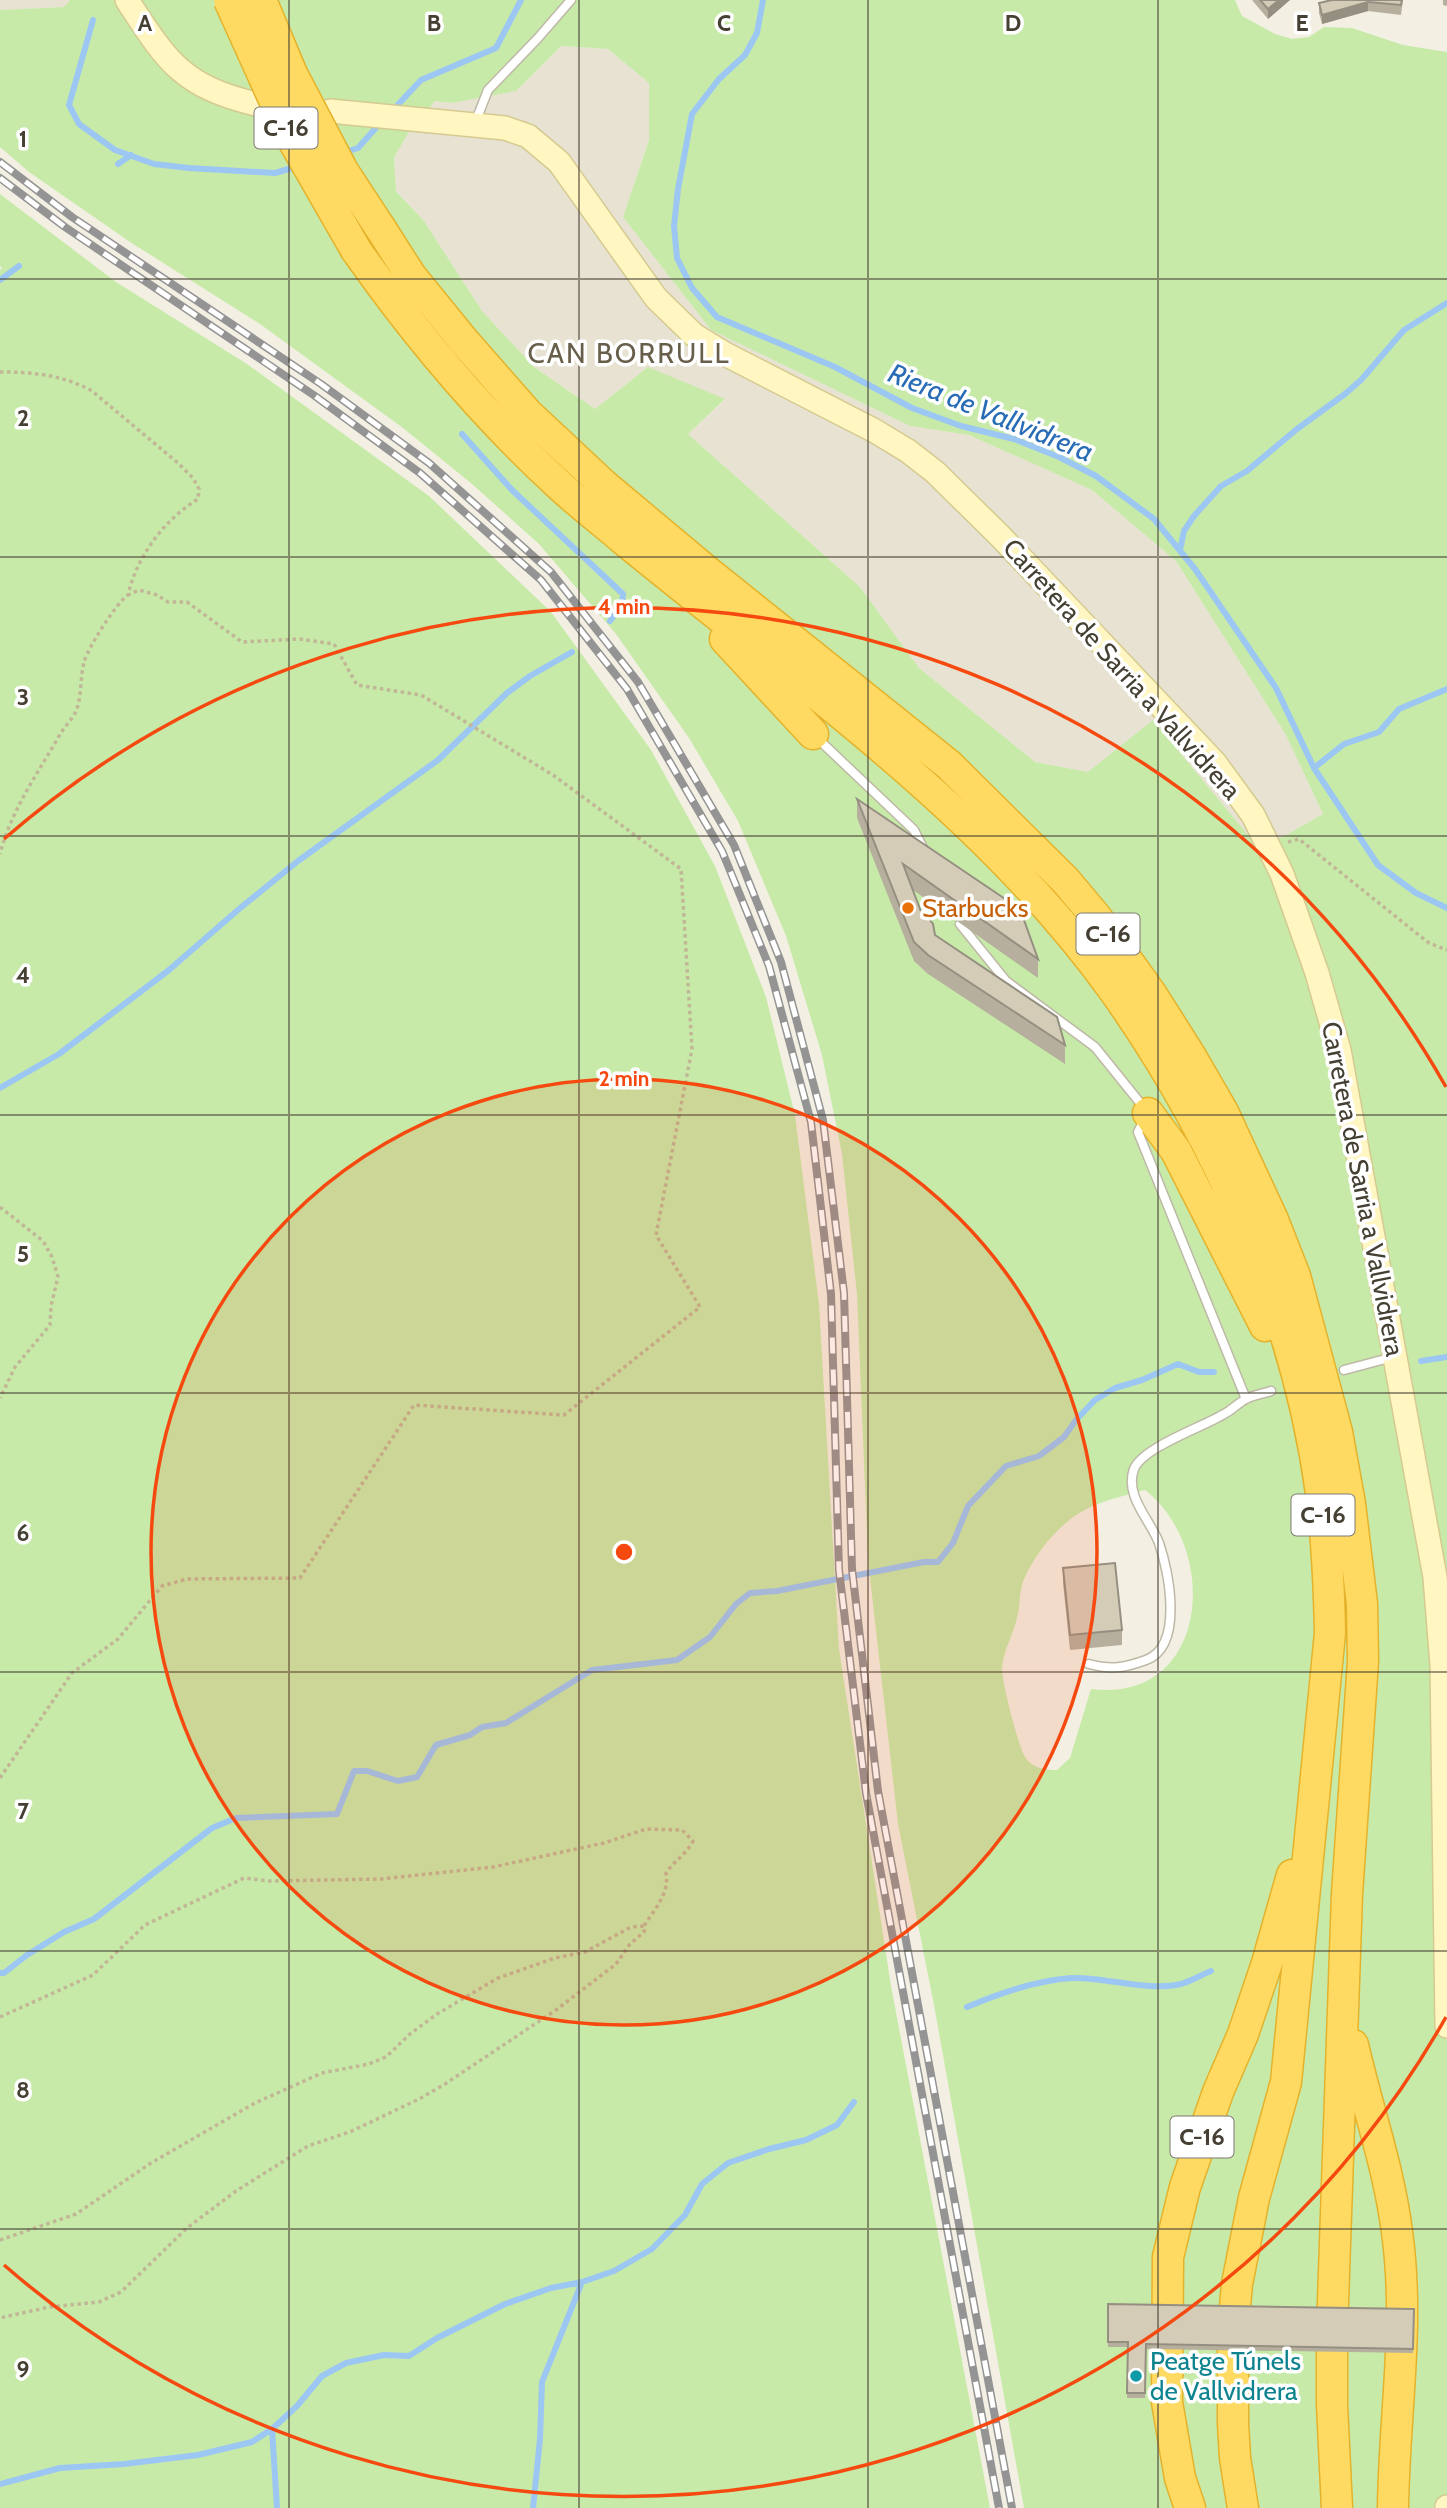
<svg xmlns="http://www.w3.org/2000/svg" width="1447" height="2508" font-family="Cabin,sans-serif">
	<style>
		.residential { fill: #e7e2d1 }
		.green { fill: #c7eaa9; fill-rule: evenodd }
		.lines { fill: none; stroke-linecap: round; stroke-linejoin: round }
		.stream { stroke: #9cc7f3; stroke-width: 6 }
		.lane-casing { stroke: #beb8a6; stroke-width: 11 }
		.secondary-casing { stroke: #d5ca90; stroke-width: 26 }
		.highway-casing { stroke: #e5b22b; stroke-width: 33 }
		.path { stroke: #c1b696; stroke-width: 3.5; stroke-dasharray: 3.5 3.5; stroke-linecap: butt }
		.lane { stroke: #fff; stroke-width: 8 }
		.secondary { stroke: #fff6c1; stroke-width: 23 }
		.highway { stroke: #ffda62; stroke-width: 30 }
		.rail-casing { stroke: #949494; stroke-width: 8 }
		.rail { stroke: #fff; stroke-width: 5; stroke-dasharray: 16; stroke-linecap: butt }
		.highway-bridge-casing { stroke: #e5b22b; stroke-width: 33; stroke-linecap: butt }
		.highway-bridge { stroke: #ffda62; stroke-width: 30 }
		.wall { fill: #b7af9e }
		.shaded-wall { fill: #958f81 }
		.building { fill: #d5ccb8; stroke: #958f81; stroke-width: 2 }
		.grid { fill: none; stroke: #454033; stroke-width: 2; stroke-opacity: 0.55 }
		.ring { fill: none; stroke: #f64910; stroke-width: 3.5 }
		.food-dot { fill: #e8710a; stroke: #fff; stroke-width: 2.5 }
		.culture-dot { fill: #0f9aa8; stroke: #fff; stroke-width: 2.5 }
		.labels { text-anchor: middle; stroke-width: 7; stroke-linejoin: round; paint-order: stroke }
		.shield { fill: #fff; stroke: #7d7970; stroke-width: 2 }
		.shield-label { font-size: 24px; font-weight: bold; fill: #454033 }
		.street-label { font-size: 26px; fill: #454033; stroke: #fff }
		.food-label { font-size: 26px; fill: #c56008; stroke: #fff; text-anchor: start }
		.culture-label { font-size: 26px; fill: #0d838f; stroke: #fff; text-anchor: start }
		.neighbourhood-label { font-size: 28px; letter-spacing: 2px; fill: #685f4a; stroke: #fff }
		.water-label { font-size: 28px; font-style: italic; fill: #286cb5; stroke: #fff }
		.grid-label { font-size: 23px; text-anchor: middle; font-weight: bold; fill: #454033; stroke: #fff; stroke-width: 7; stroke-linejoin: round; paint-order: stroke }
		.centre { fill: #f64910; stroke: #fff; stroke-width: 3.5 }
		.ring-label { font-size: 21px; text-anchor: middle; font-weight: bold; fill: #f64910; stroke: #fff; stroke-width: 7; stroke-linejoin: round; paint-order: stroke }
	</style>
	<rect width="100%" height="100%" fill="#f3f0e3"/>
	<path class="residential" d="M0 0H70L65 7 0 10Z
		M561 46 608 49 649 83V139L623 217 711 330 910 426 969 435 1092 490 1176 561 1286 735 1323 814 1281 838 1252 840 1153 720 1088 772 1035 762 919 668 860 587 688 434 725 400 648 367 595 409 534 367 482 311 424 221 396 190 394 157 409 132 435 101 452 103 516 91Z"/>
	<path class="green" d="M70 0H1235L1242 16 1275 34 1292 39 1309 37 1324 27 1352 28 1403 45 1447 52V2508H1024L934 2005 898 1824 868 1560 857 1294 842 1154 822 1055 786 936 738 821 689 738 616 634 539 544 472 484 403 428 260 324 130 242 29 172 0 147V10L64 7ZM561 46 608 49 649 83V140L623 217 711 330 910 426 969 435 1092 490 1176 561 1286 735 1323 814 1281 838 1252 840 1153 720 1088 772 1035 762 919 668 860 587 688 434 725 399 648 367 595 409 534 367 482 311 424 221 396 191 394 157 409 132 435 101 452 103 516 91ZM1145 1490C1221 1549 1209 1704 1091 1689L1070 1758 1057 1770C1045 1770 1032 1768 1025 1757 1018 1745 1002 1682 1002 1669 1003 1651 1013 1635 1017 1618 1021 1604 1018 1592 1025 1577 1034 1557 1050 1536 1067 1522 1087 1504 1119 1497 1145 1490Z
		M0 194 116 282 247 364 429 496 551 612 651 750 715 866 766 997 795 1115 819 1304 839 1649 891 1986 990 2508H0V270L2 268 0 266Z"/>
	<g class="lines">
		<path class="stream" d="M763 0 757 33 745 55 719 79 692 114 678 189 674 226 677 258 692 288 717 317 835 367 912 408 961 426 1014 439 1059 457 1096 476 1154 519 1195 569 1276 688 1314 768 1378 865 1416 893 1447 908
			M93 20 69 105 79 124 115 150 154 164 189 168 275 173 299 166
			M392 111 421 80 496 48 521 0
			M342 153 358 148 382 121
			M118 164 131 155
			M0 280 19 266
			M462 434 512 490 623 594 622 605 610 621
			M1180 550 1184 531 1194 516 1221 486 1247 471 1297 429 1345 394 1361 380 1404 330 1447 303
			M1314 768 1344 744 1379 732 1399 709 1447 689
			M0 1088 59 1054 169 970 239 909 298 861 438 760 507 693 530 676 572 652
			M1421 1361 1447 1357
			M0 1973H4L27 1955 64 1932 94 1919 212 1828 236 1818 337 1814 354 1771H367L398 1781 417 1777 436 1745 470 1735 482 1727 506 1723 592 1670 677 1660 710 1637 736 1604 750 1593 777 1591 924 1562H938L953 1543 968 1506 1006 1466 1039 1456 1064 1437 1076 1420 1095 1400 1115 1388 1142 1380 1178 1364 1199 1372H1214
			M967 2007C1000 1993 1036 1980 1072 1978 1106 1977 1148 1992 1181 1984 1191 1981 1201 1975 1211 1971
			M272 2429 277 2508
			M0 2484 60 2468 124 2464 198 2455 252 2442 272 2429 297 2406 322 2376 346 2363 384 2355 409 2356 437 2338 505 2304 551 2288 582 2282 614 2271 652 2249 685 2215 702 2184 728 2163 769 2149 806 2140 837 2125 854 2102
			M533 2508 540 2439 542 2382 582 2282"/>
		<g class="lane-casing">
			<path id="lane" d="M475 123 488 90 538 38 571 0
				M817 738 914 830 924 850
				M960 924 1006 981 1095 1047 1145 1109
				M1144 1120 1138 1132 1246 1399
				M1344 1370 1393 1357
				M1089 1664C1111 1670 1124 1668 1146 1660 1184 1646 1169 1572 1159 1543 1151 1521 1124 1496 1134 1469 1143 1447 1203 1427 1224 1414 1232 1410 1238 1403 1246 1399 1253 1395 1263 1394 1271 1391"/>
		</g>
		<g class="secondary-casing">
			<path id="secondary" d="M127 0C167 61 181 86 256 104
				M330 111 505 128 528 136 559 162 656 298 694 335 727 355 875 431 908 451 935 472 1001 537 1215 763 1253 815 1282 874 1317 973 1339 1050 1435 1577 1442 1665 1447 2026
				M1447 2508V2507"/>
		</g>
		<g class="highway-casing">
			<path id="highway" d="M381 229 411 276 463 340 527 413 604 485 709 573 949 765 1066 881 1097 918 1152 995 1190 1055 1223 1112 1273 1220 1295 1276 1337 1432 1350 1504 1362 1604 1363 1661 1347 1894 1332 2331V2405L1337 2508
				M356 250C415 334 481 413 557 483 578 503 602 521 624 540 703 605 785 667 864 733 956 810 1045 894 1115 992 1217 1136 1297 1316 1321 1493 1327 1539 1329 1586 1330 1633L1286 2082 1254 2198 1237 2284 1233 2330V2423L1235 2458 1243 2508
				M725 639 813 734
				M1148 1113 1176 1151 1265 1326
				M1353 2045C1367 2107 1389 2168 1397 2232 1410 2324 1394 2416 1393 2508
				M1190 2508 1180 2478 1167 2402 1168 2257 1185 2187 1218 2092 1243 2034 1267 1963 1292 1875"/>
		</g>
		<path class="path" d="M0 372C32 372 64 375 92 391L178 463 193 478 199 489 198 499C164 520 137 556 128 595 116 603 88 648 84 662 80 678 82 696 76 711 72 720 63 728 58 738 36 776 11 811 0 854
			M1288 842 1299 839 1415 932 1429 943 1447 950
			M0 1207 43 1241 52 1257 58 1277 51 1306 50 1325 15 1367 0 1398
			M0 1778 72 1673 118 1639 162 1586 187 1579 300 1578 414 1405 564 1415 700 1307 656 1235 692 1049 681 869 553 775 421 695 357 685 334 644 299 639 242 642 187 602H168L157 595 139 590 128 595
			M0 2017 93 1975 145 1925 244 1878 269 1881 381 1879 493 1867 604 1843 646 1829 682 1830 693 1841C686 1855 675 1860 666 1873 670 1893 654 1910 644 1926
			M0 2240 76 2214 151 2163 255 2103 322 2073 369 2064 386 2057 410 2034 437 2014 498 1978 555 1958 585 1952 631 1927 644 1926V1932L630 1944 616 1964 556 2010 445 2084 421 2098 352 2131 308 2146 236 2191 187 2228 121 2292 99 2302 49 2307 0 2318"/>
		<use href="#lane" class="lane"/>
		<use href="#secondary" class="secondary"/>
		<use href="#highway" class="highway"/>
		<g class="rail-casing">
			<path id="rail" d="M0 162 72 217 321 384 429 463 551 572 638 682 734 845 781 962 823 1120 844 1293 852 1569 878 1791 1012 2508
				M0 178 65 227 315 396 420 473 541 580 627 689 722 851 769 966 811 1122 831 1294 839 1570 866 1793 999 2508"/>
		</g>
		<use href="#rail" class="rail"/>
		<g class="highway-bridge-casing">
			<path id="highway-bridge" d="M229 0 290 135 356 250
				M261 0 292 74 343 171 381 229"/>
		</g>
		<use href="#highway-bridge" class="highway-bridge"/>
	</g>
	<path class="wall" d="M1252 0H1290L1268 19Z
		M1403 0 1401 15 1368 11 1322 24 1319 13V3Z
		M1443 0H1447V6L1443 5Z
		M857 799 1038 959V978L913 890 923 917 935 935 1065 1045V1064L928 974 914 961 857 818Z
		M1063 1568 1122 1630V1645L1070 1650 1063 1583Z
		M1108 2304 1414 2309 1413 2353 1146 2349 1145 2398H1127L1128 2347H1108Z"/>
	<path class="shaded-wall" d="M1279 0H1290L1268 19V9Z
		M1368 2V11L1322 24V15Z"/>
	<path class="building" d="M1260 0H1279L1268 9Z
		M1332 0H1402L1401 5 1368 2 1322 15 1319 3Z
		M857 799 1020 909 1038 959 903 864 923 917 929 919 933 924 935 935 1057 1017 1065 1045 928 955 914 942Z
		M1115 1563 1122 1630 1070 1635 1063 1568Z
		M1108 2304 1414 2309 1413 2349 1146 2344 1145 2393H1127L1128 2342H1108Z"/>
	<path class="grid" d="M289 0V2508M579 0V2508M868 0V2508M1158 0V2508M0 279H1447M0 557H1447M0 836H1447M0 1115H1447M0 1393H1447M0 1672H1447M0 1951H1447M0 2229H1447"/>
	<circle cx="624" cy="1552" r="473" fill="#f64910" fill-opacity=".12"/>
	<g class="ring">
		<circle cx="624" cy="1552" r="473"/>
		<path d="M1446 2017A945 945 0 0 1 4 2265M4 839A945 945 0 0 1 1446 1087"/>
	</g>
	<circle class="food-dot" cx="908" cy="908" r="7"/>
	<circle class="culture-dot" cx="1136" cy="2376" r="7"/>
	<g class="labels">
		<g class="shield">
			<rect x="254.5" y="107.5" width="63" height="41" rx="5"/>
			<rect x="1076.5" y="913.5" width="63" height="41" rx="5"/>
			<rect x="1291.5" y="1494.5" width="63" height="41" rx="5"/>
			<rect x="1170.5" y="2116.5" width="63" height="41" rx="5"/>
		</g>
		<g class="shield-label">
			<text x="286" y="136">C-16</text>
			<text x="1108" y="942">C-16</text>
			<text x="1323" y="1523">C-16</text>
			<text x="1202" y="2145">C-16</text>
		</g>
		<g class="street-label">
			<text transform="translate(1122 669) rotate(48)" y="9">Carretera de Sarria a Vallvidrera</text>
			<text transform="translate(1363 1189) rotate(79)" y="9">Carretera de Sarria a Vallvidrera</text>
		</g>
		<g class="food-label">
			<text x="922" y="917">Starbucks</text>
		</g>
		<g class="culture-label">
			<text x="1150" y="2370">Peatge Túnels<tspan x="1150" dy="30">de Vallvidrera</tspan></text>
		</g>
		<g class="neighbourhood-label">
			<text x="629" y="363">CAN BORRULL</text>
		</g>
		<g class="water-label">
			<text transform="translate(991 412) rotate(22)" y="10">Riera de Vallvidrera</text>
		</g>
	</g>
	<g class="grid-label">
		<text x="145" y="31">A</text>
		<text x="434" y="31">B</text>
		<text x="724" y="31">C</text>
		<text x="1013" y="31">D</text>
		<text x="1302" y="31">E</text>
		<text x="23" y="147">1</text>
		<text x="23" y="426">2</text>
		<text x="23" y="705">3</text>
		<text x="23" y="983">4</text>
		<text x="23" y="1262">5</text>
		<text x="23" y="1541">6</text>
		<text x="23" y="1819">7</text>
		<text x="23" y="2098">8</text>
		<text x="23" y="2377">9</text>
	</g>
	<circle cx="624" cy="1552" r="10" class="centre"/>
	<g class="ring-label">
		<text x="624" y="614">4 min</text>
		<text x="624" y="1086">2 min</text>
	</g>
</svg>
